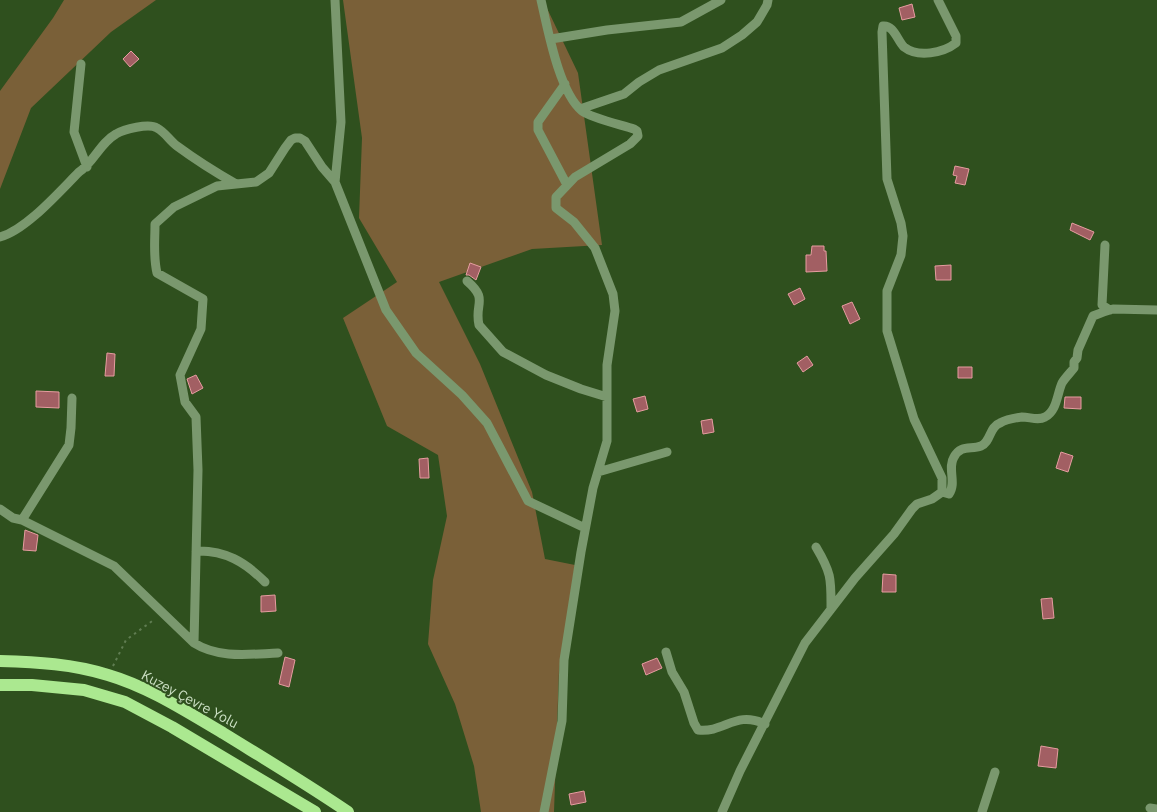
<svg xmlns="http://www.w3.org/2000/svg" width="1157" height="812" font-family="'IBM Plex Sans',sans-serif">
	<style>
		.green { fill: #7a6038 }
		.building { fill: #a25f63; stroke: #e69da0 }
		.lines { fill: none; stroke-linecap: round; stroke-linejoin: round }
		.path { stroke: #607d52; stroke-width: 2; stroke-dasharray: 2.5 4; stroke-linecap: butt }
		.minor { stroke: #7a986e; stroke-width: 9 }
		.major { stroke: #abe890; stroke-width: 12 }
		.labels { text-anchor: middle; stroke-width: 4; stroke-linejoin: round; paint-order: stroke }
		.street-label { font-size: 14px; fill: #cadec2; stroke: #2f501e }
	</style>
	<rect width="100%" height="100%" fill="#2f501e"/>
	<path class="green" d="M64 0H156L111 32 31 108 0 189V91L53 18Z
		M343 0H543L578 73 602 245 532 249 439 282 480 364 532 492 545 559 575 565 559 671 554 812H481L474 766 455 704 428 644 433 580 447 516 438 455 387 426 343 318 397 282 359 218 362 138Z"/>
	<path class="building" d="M912 4 915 17 902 20 899 8Z
		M131 51 139 59 130 67 123 59Z
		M955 166 969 169 965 185 955 183 957 176 953 175Z
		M1072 223 1094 232 1090 240 1070 230Z
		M812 246H824V251H826L827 271 806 272V255H811Z
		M470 263 481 267 476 280 469 275H466Z
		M951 265V280H936L935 266Z
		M800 288 805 299 794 305 788 294Z
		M852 302 860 319 850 324 842 306Z
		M107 353 115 354 114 376H105Z
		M807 356 813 365 803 372 797 363Z
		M958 367H972V378H958Z
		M196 375 203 388 192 394 187 379Z
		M36 391 59 392V408L36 407Z
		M645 396 648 409 637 412 633 399Z
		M1065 397H1081V409L1064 408Z
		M712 419 714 432 703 434 701 421Z
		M1061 452 1073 456 1068 472 1056 468Z
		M428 458 429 478H420L419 459Z
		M25 530 38 535 36 551 23 550Z
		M883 574 896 575V592H882Z
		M275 595 276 611 261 612V596Z
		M1052 598 1054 618 1043 619 1041 599Z
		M285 657 295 660 289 687 279 684Z
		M657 658 662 668 646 675 642 664Z
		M1041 746 1058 749 1056 768 1038 766Z
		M584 791 586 802 571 805 569 794Z"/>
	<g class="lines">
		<path class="path" d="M113 666 126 640 155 619"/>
		<path class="minor" d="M335 0 341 122 335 182
			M541 0C548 30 559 92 582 111 591 118 622 125 634 129L637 131 638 136 630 144 575 177 556 197V208L574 222 595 248 613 294 615 311 607 365V441L593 488 581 552 564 660 562 721 544 812
			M551 39 607 30 681 22 721 0
			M81 64 74 132 87 167
			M565 84 538 122V130L567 185
			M580 109 624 94 639 82 659 70 722 48 742 35 757 22 767 5 768 0
			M0 237C26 230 59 192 79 172 94 162 100 143 116 134 124 129 149 123 157 128 165 132 170 141 177 146 196 160 215 172 236 184
			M1105 245 1102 305 1110 310
			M467 281C489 300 474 303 479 325L503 352 546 375 581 389 607 397
			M598 472 667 452
			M942 492 949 494C957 483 947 468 954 457 961 444 971 450 981 446 991 442 989 427 1000 423 1007 419 1014 418 1022 417 1030 417 1038 421 1045 417 1057 411 1057 394 1062 383 1065 378 1070 373 1074 368V362L1077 358 1078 350 1093 316C1100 313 1106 311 1113 309L1157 310
			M0 509 13 518 22 520 114 566 194 643C219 659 251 654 278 653
			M22 520 69 445 71 428 72 398
			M816 547C832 574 831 579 831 609
			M196 551C225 550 245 562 265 582
			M194 643 198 470 196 417 185 402 180 375 201 329 203 299 157 273C153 256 155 241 155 224L174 207 217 186 256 182 269 173 285 148 291 140 295 138H300L305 141 322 167 335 182 386 310 416 353 462 395 487 423 528 501 585 528
			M666 652 672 672 684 692 694 723 698 730C725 733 735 710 765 724
			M1150 808 1157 809
			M722 812 740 771 805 643 855 578 894 534 912 509 917 504 932 499 942 492V478L914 419 887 331V291L901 255 903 236 901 223 887 179 882 32 883 26C894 25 897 40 904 47 918 58 943 53 956 43V36L938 0
			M982 812 995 772"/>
		<path class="major" d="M0 661C37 662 73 664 108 675 149 687 187 712 223 733 265 759 307 784 348 812
			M0 685H32L84 690 125 702 172 727 315 812"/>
	</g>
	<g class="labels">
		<g class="street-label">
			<text transform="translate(190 699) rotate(28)" y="5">Kuzey Çevre Yolu</text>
		</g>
	</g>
</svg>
